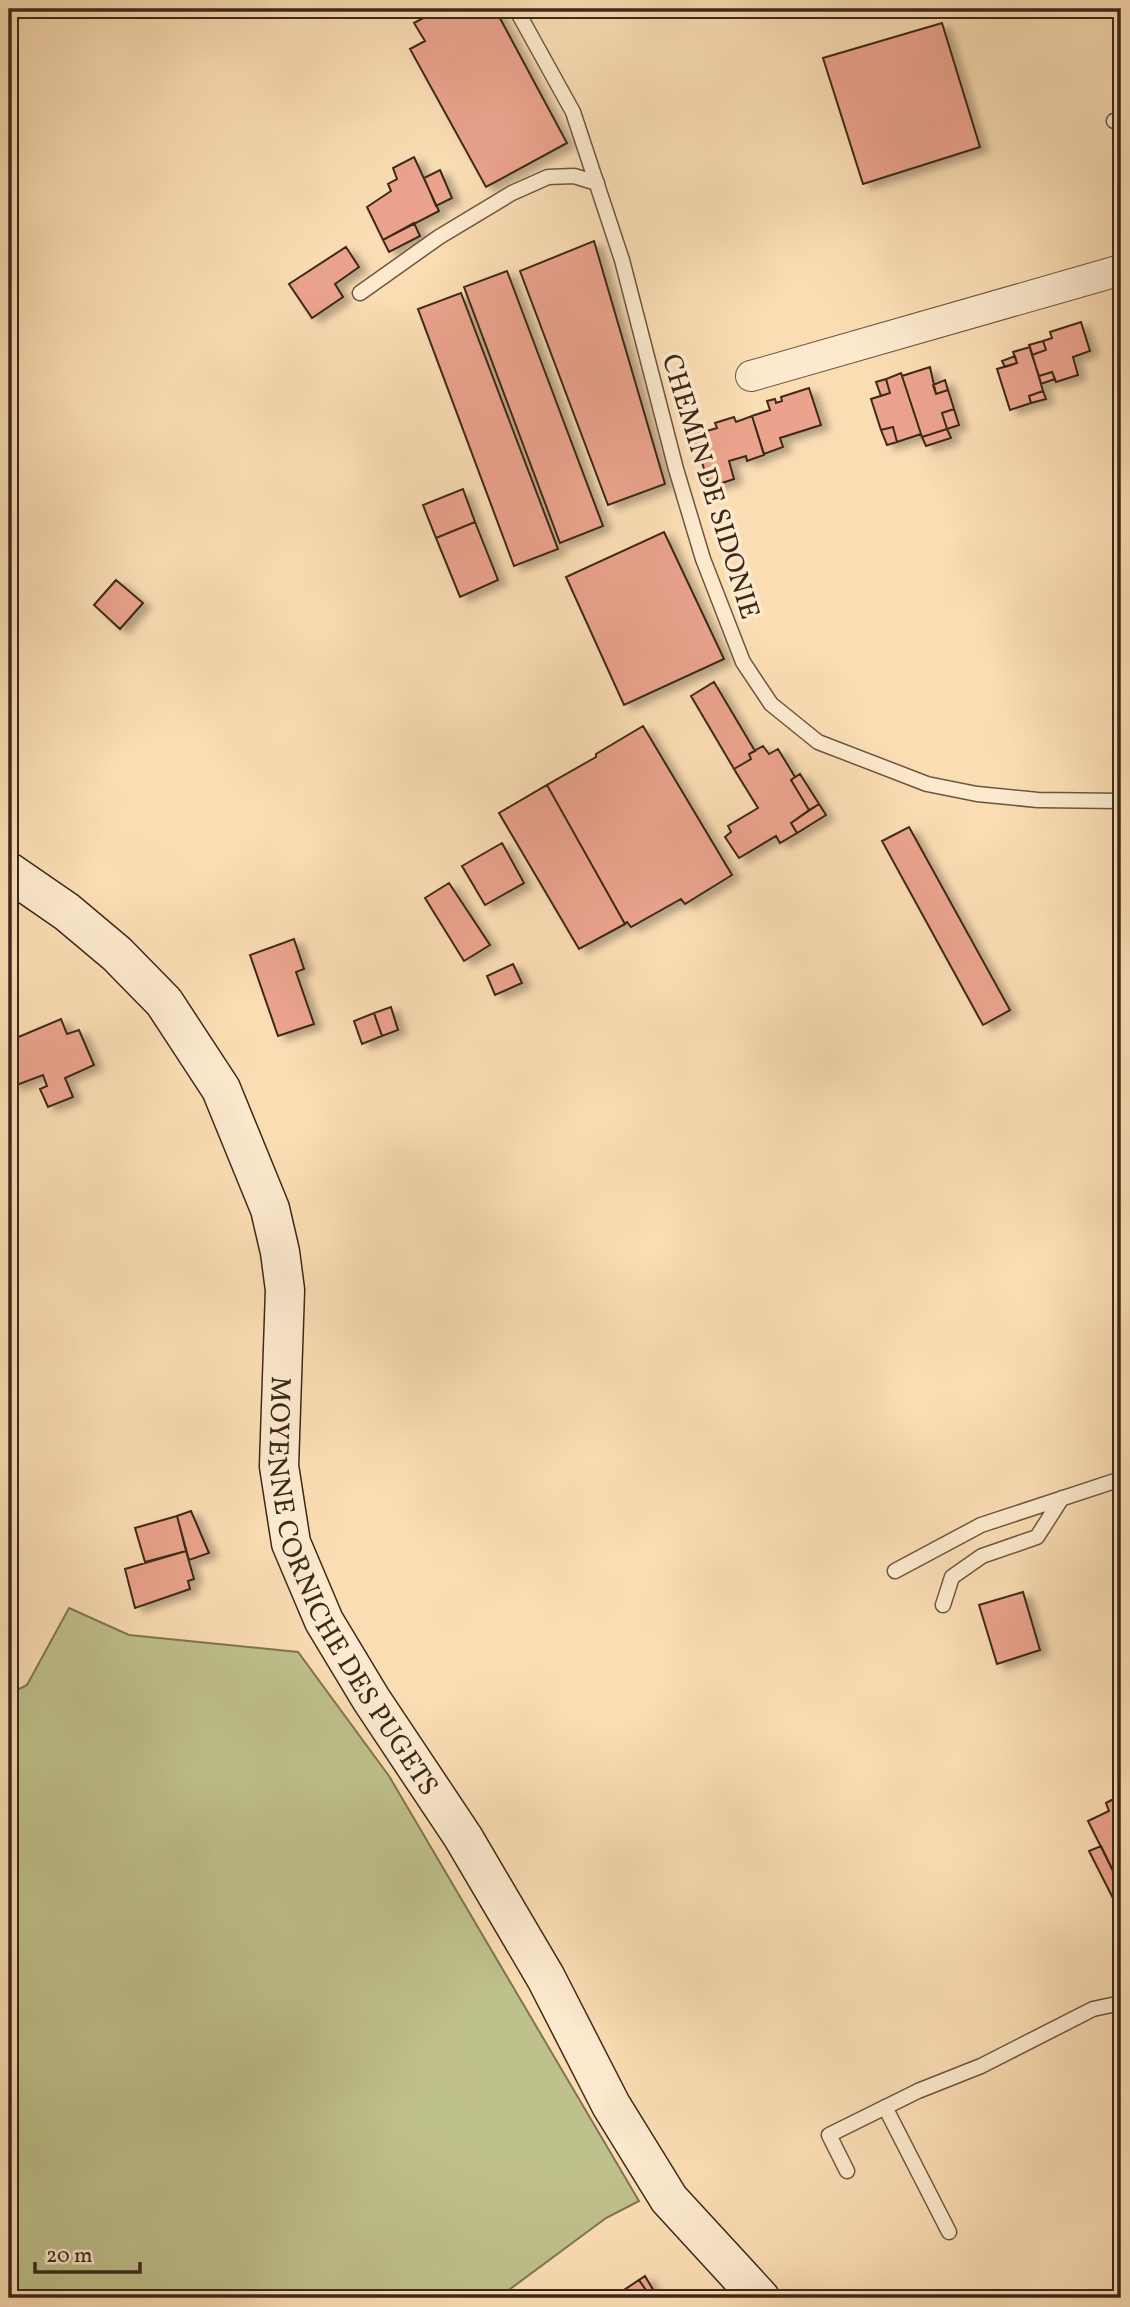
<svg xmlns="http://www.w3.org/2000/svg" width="1130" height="2307" font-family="Vollkorn,serif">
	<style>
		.green { fill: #bfc18c; stroke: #7e7552; stroke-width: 2 }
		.building { fill: #eba38d; stroke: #3d2918; stroke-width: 2; filter: url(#shadow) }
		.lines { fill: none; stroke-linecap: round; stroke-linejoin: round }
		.lane-casing { stroke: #6c563f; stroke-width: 17 }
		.street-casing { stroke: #6c563f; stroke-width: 32 }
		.secondary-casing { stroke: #3d2918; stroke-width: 41 }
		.lane { stroke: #fce9ce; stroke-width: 14 }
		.street { stroke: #fce9ce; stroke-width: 30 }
		.secondary { stroke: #fce9ce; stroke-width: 38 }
		.labels { text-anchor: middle; stroke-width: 7; stroke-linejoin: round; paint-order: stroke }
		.street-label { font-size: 28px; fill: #3d2918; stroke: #fce9ce }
	</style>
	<defs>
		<filter id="shadow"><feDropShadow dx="8" dy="4.5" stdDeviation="3.5" flood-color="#0004"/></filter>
	</defs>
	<rect width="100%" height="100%" fill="#fbddb4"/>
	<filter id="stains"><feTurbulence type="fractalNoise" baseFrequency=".00286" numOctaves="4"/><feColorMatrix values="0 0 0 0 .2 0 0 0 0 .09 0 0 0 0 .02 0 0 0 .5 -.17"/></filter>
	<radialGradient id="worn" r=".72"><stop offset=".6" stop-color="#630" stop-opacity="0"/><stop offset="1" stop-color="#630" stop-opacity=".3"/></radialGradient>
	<path class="green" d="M69 1608 129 1635 298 1652 389 1776 639 2201 606 2218 498 2298H9V1694L27 1685Z"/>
	<path class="building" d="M424 9H495L567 143 486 187 410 49 425 41 414 23 427 16Z
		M942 23 980 147 863 184 823 58Z
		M414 157 439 211 383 240 367 207 391 191 388 184 397 179 393 168Z
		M440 170 452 198 436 206 424 178Z
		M414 223 420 236 389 252 383 240Z
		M594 241 665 484 608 505 520 271Z
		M346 247 359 267 335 284 343 297 312 318 289 284Z
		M507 271 603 526 560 543 464 287Z
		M461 293 558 549 514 566 418 309Z
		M1081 322 1090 351 1073 357 1078 375 1056 382 1052 372 1039 376 1032 355 1046 350 1043 341 1052 338 1050 332Z
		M1043 341 1046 350 1032 355 1029 345Z
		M1030 347 1043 391 1029 396 1031 403 1010 410 997 369 1017 363 1013 352Z
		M1015 356 1017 363 1005 367 1002 361Z
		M930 367 936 394 948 390 954 409 942 413 947 429 922 437 902 376Z
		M1052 372 1055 379 1041 384 1039 376Z
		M901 373 921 434 897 442 893 427 881 430 871 399 890 393 886 379Z
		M886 379 890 393 881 396 876 382Z
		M945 380 948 390 936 394 933 385Z
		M809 388 821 425 780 438 783 447 764 454 752 416 770 410 767 401 775 399 776 403 782 401 781 397Z
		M1043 391 1046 399 1031 403 1029 396Z
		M954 409 959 425 947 429 942 413Z
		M752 416 764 455 747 461 746 456 729 461 734 479 710 487 693 435 717 428 715 423 734 417 736 422Z
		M893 427 897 442 887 445 881 430Z
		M947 429 951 438 926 446 922 437Z
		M463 489 475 522 436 538 423 505Z
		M475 522 498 580 460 597 436 538Z
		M664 532 724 659 624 705 566 577Z
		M116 580 143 603 120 629 94 605Z
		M714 682 755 751 749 754 751 759 734 769 691 696Z
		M643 726 732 875 685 904 681 899 631 927 627 922 625 924 547 785 596 757V754Z
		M763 746 769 754 778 749 795 777 791 780 809 810 791 823 797 833 780 843 776 836 739 858 725 837 731 832 728 826 758 808 734 769 751 759 749 754Z
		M800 774 819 804 809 810 791 780Z
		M547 785 625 924 579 949 499 813Z
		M819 804 826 815 797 833 791 823Z
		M909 827 1010 1010 983 1025 882 841Z
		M502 843 524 883 485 905 462 866Z
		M449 883 490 945 464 961 425 898Z
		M294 939 304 969 296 972 314 1024 278 1036 250 955Z
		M513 964 522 983 495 995 487 976Z
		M391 1007 398 1030 382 1036 374 1013Z
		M374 1013 382 1036 362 1044 354 1021Z
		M61 1019 67 1034 79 1030 94 1065 65 1078 73 1097 48 1107 40 1089 47 1086 43 1075 14 1086 9 1075V1041Z
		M191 1511 209 1553 189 1560 177 1516Z
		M177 1516 186 1551 145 1562 135 1528Z
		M186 1551 194 1579 188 1581 190 1589 135 1608 125 1569Z
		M1023 1592 1040 1650 997 1664 979 1605Z
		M1121 1795V1887L1088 1821 1109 1811 1106 1803Z
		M1101 1846 1121 1887V1906L1118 1908 1089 1851Z
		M645 2276 655 2293 650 2296 639 2280Z
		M639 2280 650 2296 655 2293 658 2298H612Z"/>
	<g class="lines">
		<g class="lane-casing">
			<path id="lane" d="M516 9 573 112 622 260 676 469 703 559 743 662 771 704 818 742 927 784 977 794 1038 800 1121 801
				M1114 121 1121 120
				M360 293 439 237 512 193 548 177 574 176 597 183
				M895 1571 981 1525 1121 1479
				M943 1605 952 1577 982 1556 1037 1537 1062 1498
				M885 2107 949 2232
				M847 2171 829 2135 918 2091 981 2066 1093 2009 1121 2003"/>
		</g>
		<g class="street-casing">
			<path id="street" d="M751 376 1121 270"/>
		</g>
		<g class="secondary-casing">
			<g id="secondary">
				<path id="s1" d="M9 872 67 912 117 954 164 1002 221 1089 270 1209 280 1252 285 1290 279 1466 291 1543 324 1621 371 1699 463 1837 546 1978 611 2105 669 2199 760 2298"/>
			</g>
		</g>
		<use href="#lane" class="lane"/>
		<use href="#street" class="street"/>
		<use href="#secondary" class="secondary"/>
	</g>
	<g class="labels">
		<g class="street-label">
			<text transform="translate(712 486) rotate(73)" y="10">CHEMIN DE SIDONIE</text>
			<text dy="10" stroke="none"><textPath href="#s1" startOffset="833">MOYENNE CORNICHE DES PUGETS</textPath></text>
		</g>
	</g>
	<rect width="1130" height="2307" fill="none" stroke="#fbddb4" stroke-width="35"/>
	<rect x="10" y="10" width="1109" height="2286" fill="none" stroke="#3d2918" stroke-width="3.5"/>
	<rect x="18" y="18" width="1095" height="2272" fill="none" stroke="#3d2918" stroke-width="2"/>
	<path d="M35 2262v10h105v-10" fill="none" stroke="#3d2918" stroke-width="3.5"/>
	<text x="46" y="2262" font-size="21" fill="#3d2918" stroke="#fce9ce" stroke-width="5" paint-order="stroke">20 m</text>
	<rect width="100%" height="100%" filter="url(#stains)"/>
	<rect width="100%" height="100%" fill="url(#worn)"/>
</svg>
